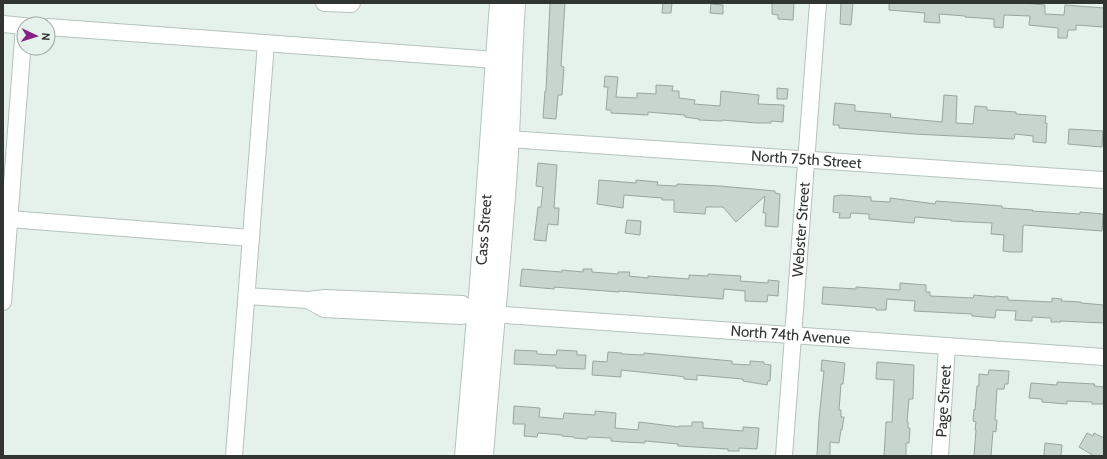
<svg xmlns="http://www.w3.org/2000/svg" width="1107" height="459" font-family="Cabin,sans-serif">
	<style>
		.building { fill: #c7d5ce; stroke: #99a69f }
		.lines { fill: none; stroke-linecap: round; stroke-linejoin: round }
		.minor-casing { stroke: #b5c3bc; stroke-width: 18 }
		.major-casing { stroke: #b5c3bc; stroke-width: 22 }
		.minor { stroke: #fff; stroke-width: 16 }
		.major { stroke: #fff; stroke-width: 20 }
		.labels { text-anchor: middle; stroke-width: 3.5; stroke-linejoin: round; paint-order: stroke }
		.street-label { font-size: 15px; fill: #303532; stroke: #e4f2eb }
	</style>
	<rect width="100%" height="100%" fill="#e4f2eb"/>
	<path class="building" d="M550 3H565L561 66 564 67 562 95H558L556 119 543 118 545 91H546Z
		M663 3H672L671 13H662Z
		M772 3H794L793 20 778 19V15L772 14Z
		M841 3H853L851 25 840 24Z
		M889 3H1023L1045 5V14L1064 15 1065 5 1104 8V27L1076 25V30H1068L1067 38H1058V28L1029 25 1030 16 1004 15 1003 28 994 27V19L965 17V16L939 14 940 23 924 22 925 13 889 10Z
		M711 4 723 5V14L710 13Z
		M605 76 618 77 616 97 637 98V93L656 94V85L673 86 672 91H679V98L695 100 694 104 720 106 721 91 759 95 758 104 784 105 783 122 771 121V123H757L722 120V121L699 120V119L685 117V115L659 113 648 112V115L611 113V110H606L608 87H604Z
		M777 88 788 89 787 99H777Z
		M944 95 957 96 956 123 973 124 975 106 987 107V110L1016 112V114L1046 116 1045 123H1047L1046 143 1033 142V136L1015 134 1014 139 914 134 839 128V125H833L835 103 855 105V111L891 114 890 117 942 122Z
		M1069 129 1103 131 1102 147 1068 144Z
		M538 163 557 165 554 208H559L558 225 548 224 546 241 534 240 538 207H541L543 187 536 186Z
		M599 180 636 183V180L658 182 657 185 677 186V184L720 186 775 191V193L780 194 778 227 765 226 766 213H763L765 196 736 222 723 207H706L705 214 674 212V200H662V198L624 195 623 208 597 204Z
		M842 195 871 197V201L890 202V198L935 204 936 201 1002 206V208L1033 210 1032 211 1080 214V212L1103 214 1102 231 1024 225 1023 226 1022 252H1010L1003 251 1004 235 991 234 992 223 951 221V220L915 217 914 223 869 219V214L851 213 850 218H839L840 213 833 212 834 196Z
		M627 220 641 221 640 235 625 233Z
		M522 269 562 272V270L583 272V269H592V272L618 274V272H630L629 276 648 278V276L689 279V275L708 276V274L741 276 740 281 768 283V280L779 281 778 296 768 295 767 302 745 301V291L724 289 723 299 619 291V292L554 287V289L520 286Z
		M900 283 926 285V292H930V296L973 298 974 295 995 297V296L1008 297V300L1052 302V298L1062 299 1061 301 1081 302V303L1104 305V323L1060 321 1061 322H1051V318L1032 317V321L1015 320 1016 311 996 310 995 318 972 316V314L914 311 915 301 887 299 886 310H876V308L822 304 823 287 856 289V287L900 290Z
		M515 350 537 351V354L556 355 557 350 577 351V355H586L585 369 556 368V366L514 364Z
		M608 352 622 353V354L644 355V353L732 361V364L750 365V361L764 362V364L771 365 770 381H768L767 385 743 381V379L697 375V380L684 379V377L678 376 621 370V377L592 375 593 361 607 362Z
		M822 360 845 363 843 384H841L839 410H841V417H844L842 430 841 429 839 443 830 442V456H817L819 419 824 371H821Z
		M877 362 914 365 913 399H909L907 422H908V428H910L909 443H906V456H884L886 422H892L894 380 876 379Z
		M989 370 1009 371 1008 384H1005L1004 389H997L995 420H997L996 432 993 431 991 456H974L976 430H975L976 422 973 421 974 409 975 410 977 386H979V374L988 375Z
		M1057 382 1095 384 1094 386 1104 387V404H1092V402L1067 401V404L1042 402V399L1029 398 1031 383 1057 385Z
		M514 406 540 408 539 417 563 419 564 413 595 415V411L616 413 615 428 638 430 639 422 679 427V426H692V422H703V428L717 429 743 431V427L759 428 757 449 739 448V451H728V449L678 446V444L645 441V443L624 442 611 441V438L588 437 587 439 574 438V437L562 436V435L538 433 537 437 524 436 525 424H513Z
		M1087 433 1093 436 1094 433 1104 438V456H1094L1079 447Z
		M1045 443 1062 445 1061 456H1044Z"/>
	<g class="lines">
		<g class="minor-casing">
			<g id="minor">
				<path d="M324 3 351 4 352 3"/>
				<path d="M3 24 24 26"/>
				<path d="M48 27 496 60"/>
				<path id="s1" d="M508 139 1104 180"/>
				<path d="M9 219 251 238"/>
				<path d="M247 296 308 300 325 298 462 304 477 313"/>
				<path id="s2" d="M308 300 324 309 461 316 477 313 1104 357"/>
				<path d="M3 302 24 26"/>
				<path d="M234 456 266 43"/>
				<path id="s3" d="M784 456 818 3"/>
				<path id="s4" d="M940 456 947 346"/>
			</g>
		</g>
		<g class="major-casing">
			<g id="major">
				<path id="s5" d="M465 456 480 284 500 3"/>
				<path d="M483 456C491 349 503 243 509 136 511 92 512 47 515 3"/>
			</g>
		</g>
		<use href="#minor" class="minor"/>
		<use href="#major" class="major"/>
	</g>
	<g class="labels">
		<g class="street-label">
			<text dy="5" stroke="none"><textPath href="#s1" startOffset="299">North 75th Street</textPath></text>
			<text dy="5" stroke="none"><textPath href="#s3" startOffset="227">Webster Street</textPath></text>
			<text dy="5" stroke="none"><textPath href="#s5" startOffset="227">Cass Street</textPath></text>
			<text dy="5" stroke="none"><textPath href="#s2" startOffset="486">North 74th Avenue</textPath></text>
			<text dy="5" stroke="none"><textPath href="#s4" startOffset="55">Page Street</textPath></text>
		</g>
	</g>
	<rect width="1107" height="459" fill="none" stroke="#303532" stroke-width="8"/>
	<g transform="translate(36 36) rotate(94)"><circle r="19" fill="#e4f2eb" stroke="#9ca6a1"/>
	<path d="M0-3L7 15L0 10L-7 15Z" fill="#882086"/>
	<text y="-6" font-size="11" font-weight="bold" text-anchor="middle" fill="#303532">N</text>
	</g>
</svg>
